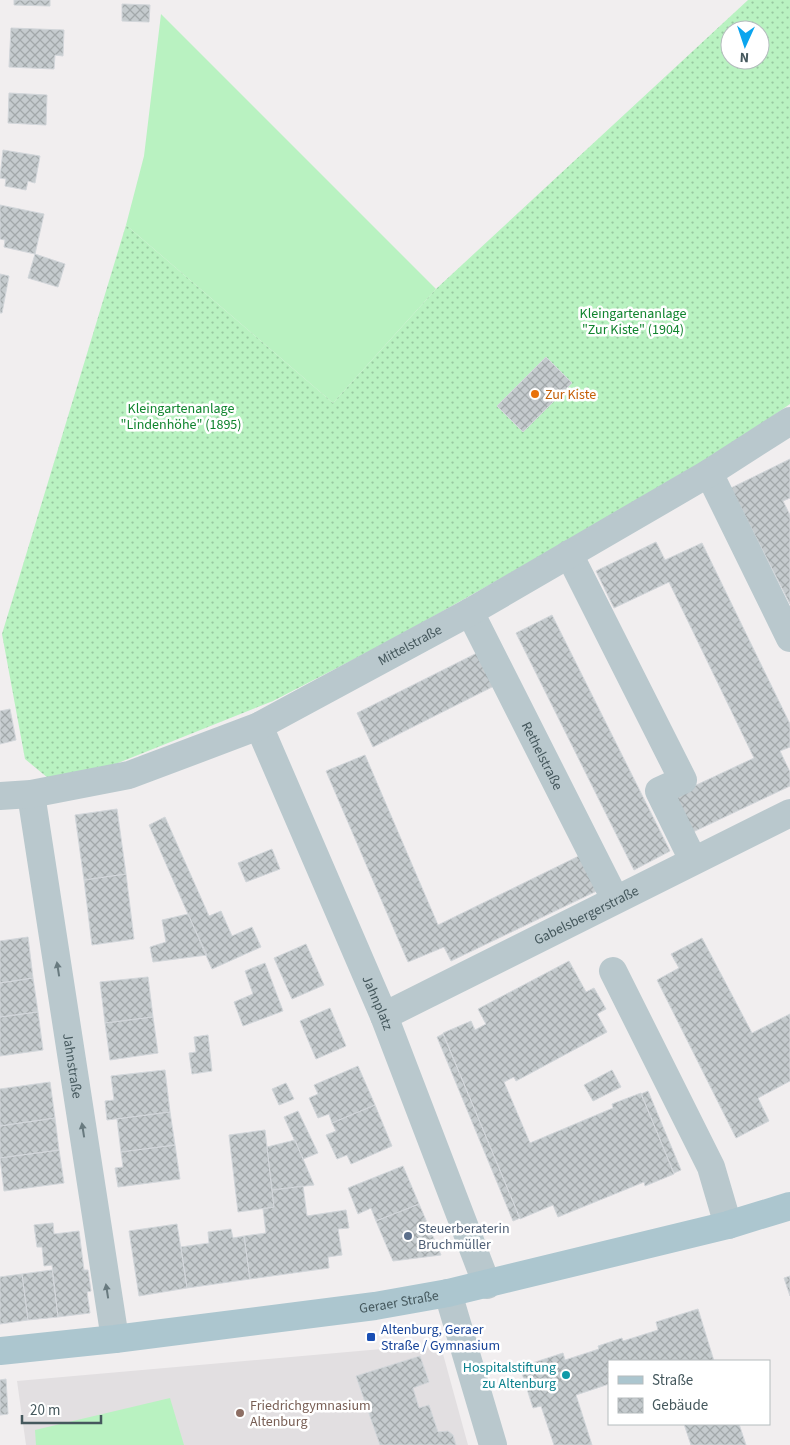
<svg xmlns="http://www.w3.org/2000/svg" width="790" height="1445" font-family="'Source Sans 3',sans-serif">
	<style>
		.education { fill: #e2dfe1 }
		.grass { fill: #b9f2c1 }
		.garden { fill: url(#garden-dots); fill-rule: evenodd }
		.building { fill: url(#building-cross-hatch); stroke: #d2d6da }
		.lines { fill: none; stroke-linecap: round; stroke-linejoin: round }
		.minor { stroke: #b9c8cd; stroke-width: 28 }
		.major { stroke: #acc6cf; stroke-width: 28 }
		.oneway { fill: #687a7f }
		.food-dot { fill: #e8710a; stroke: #fff; stroke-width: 2 }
		.service-dot { fill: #5c6f8a; stroke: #fff; stroke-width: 2 }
		.transit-dot { fill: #1a4fb4; stroke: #fff; stroke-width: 2 }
		.culture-dot { fill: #0f9aa8; stroke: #fff; stroke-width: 2 }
		.education-dot { fill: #8d6e63; stroke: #fff; stroke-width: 2 }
		.labels { text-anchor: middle; stroke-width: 5; stroke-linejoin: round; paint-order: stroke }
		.park-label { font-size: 14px; fill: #10842e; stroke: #fff }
		.food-label { font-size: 14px; fill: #c56008; stroke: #fff; text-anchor: start }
		.street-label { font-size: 14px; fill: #45585d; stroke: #fff }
		.service-label { font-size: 14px; fill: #4e5e75; stroke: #fff; text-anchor: start }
		.transit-label { font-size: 14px; fill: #164399; stroke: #fff; text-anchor: start }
		.culture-label { font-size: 14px; fill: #0d838f; stroke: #fff; text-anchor: end }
		.education-label { font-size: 14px; fill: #785e54; stroke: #fff; text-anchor: start }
	</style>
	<defs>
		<pattern id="garden-dots" width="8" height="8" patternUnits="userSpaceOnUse" patternTransform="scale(1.25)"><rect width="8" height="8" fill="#b9f2c1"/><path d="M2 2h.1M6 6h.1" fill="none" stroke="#98c7a0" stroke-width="1.8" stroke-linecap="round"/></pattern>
		<pattern id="building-cross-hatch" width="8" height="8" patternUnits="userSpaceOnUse" patternTransform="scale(1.25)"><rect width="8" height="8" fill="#c5cbce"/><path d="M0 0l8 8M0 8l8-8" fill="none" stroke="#a2a8aa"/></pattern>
	</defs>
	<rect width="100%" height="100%" fill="#f1eeef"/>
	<path class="education" d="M427 1345 443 1354 468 1445H26L17 1381Z"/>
	<path class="grass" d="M161 14 436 289 333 403 126 225 144 156Z
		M170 1398 184 1445H36L35 1430Z"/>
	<path class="garden" d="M748 0H790V404L699 467 393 639 273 701 108 767 48 778 25 759 2 634 126 225 333 403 436 289ZM730 30H760V60H730Z"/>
	<path class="building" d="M14 0H50V6L14 5Z
		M122 4 150 5 149 22 122 21Z
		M11 28 64 30 63 56 55 55 54 69 9 67Z
		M9 93 47 95 46 125 8 123Z
		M3 150 40 156 35 183 28 181 26 190 5 186 6 179 0 178Z
		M0 205 44 214 35 254 4 247 5 240 0 239Z
		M35 254 65 264 58 287 28 278Z
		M0 274 9 276 2 313H0Z
		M546 357 572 383 523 432 497 406Z
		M790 459V498L783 501 790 515V604L731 488Z
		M656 542 665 560 702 543 790 724V747L780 751 790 772V786L693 832 675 795 754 758 669 582 614 608 596 571Z
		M552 615 670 851 634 870 516 633Z
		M481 651 498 684 373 747 357 713Z
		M10 709 16 740 0 744V711Z
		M365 755 438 925 585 853 603 888 451 961 444 947 408 962 326 771Z
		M117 809 126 874 84 880 75 815Z
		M165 817 209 916 221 911 232 936 252 927 261 947 212 969 149 825Z
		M272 849 280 869 246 882 238 863Z
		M126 874 134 939 92 945 84 880Z
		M188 914 207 955 153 962 150 947 166 942 162 920Z
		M28 937 33 978 0 983V941Z
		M702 938 752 1033 790 1014V1081L758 1098 769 1121 736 1138 657 980 679 968 671 954Z
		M306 944 324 985 292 999 274 958Z
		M569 961 586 992 594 988 606 1009 597 1014 607 1032 516 1081 514 1077 504 1082 530 1143 613 1108 612 1104 641 1093 674 1174 645 1186 644 1182 558 1217 553 1205 520 1219 443 1033 471 1021 475 1030 486 1024 478 1009Z
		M265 963 283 1011 243 1026 234 1002 253 994 245 971Z
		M148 977 153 1017 105 1023 100 982Z
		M33 978 38 1012 0 1017V983Z
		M330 1008 346 1046 316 1059 300 1021Z
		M38 1012 43 1050 0 1056V1017Z
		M153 1017 158 1053 110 1060 105 1023Z
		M443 1034 520 1218 513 1221 437 1037Z
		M208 1035 212 1071 192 1074 189 1053 196 1052 194 1037Z
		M358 1066 375 1105 332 1123 329 1114 318 1118 309 1098 318 1094 314 1085Z
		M165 1070 170 1112 107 1120 105 1101 114 1100 111 1076Z
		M612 1070 621 1087 593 1101 584 1085Z
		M50 1082 55 1118 0 1126V1089Z
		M286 1083 294 1099 279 1105 272 1089Z
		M648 1091 681 1170 674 1173 641 1094Z
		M375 1105 392 1146 351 1164 347 1155 337 1159 326 1135 336 1131 332 1123Z
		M298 1111 318 1153 303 1159 284 1117Z
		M170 1112 175 1145 121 1152 117 1119Z
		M55 1118 59 1150 0 1158V1126Z
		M265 1130 274 1207 238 1212 229 1135Z
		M295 1140 314 1185 272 1190 267 1147Z
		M175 1145 180 1179 118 1187 115 1168 123 1167 121 1152Z
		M59 1150 64 1183 4 1191 0 1158Z
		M403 1166 419 1204 376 1221 371 1208 358 1214 348 1188Z
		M303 1186 307 1216 346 1210 349 1228 338 1229 342 1255 328 1257 329 1268 250 1279 244 1236 266 1233 263 1209 274 1207 272 1190Z
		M419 1204 441 1255 393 1261 376 1221Z
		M53 1223 54 1234 79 1231 84 1270H88L91 1291 87 1292 90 1313 58 1317 52 1265 44 1266 42 1247H37L34 1225Z
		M177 1224 187 1288 139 1296 129 1231Z
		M231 1229 233 1238 244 1236 250 1279 187 1288 181 1247 209 1243 208 1232Z
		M52 1270 58 1317 28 1320 22 1274Z
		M22 1274 28 1320 0 1324V1277Z
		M790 1276V1296L784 1278Z
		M698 1309 714 1361H609V1384L576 1395 592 1445H554L541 1406 533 1408 520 1367 563 1353 565 1360 599 1349 598 1346 622 1338 623 1341 658 1330 656 1322Z
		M420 1356 429 1382 413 1388 419 1408 429 1405 438 1432 448 1431 453 1435 456 1445H380L356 1376Z
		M6 1379 8 1414 0 1415V1380Z
		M684 1424H739L746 1445H691Z"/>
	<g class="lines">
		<g class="minor">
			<path d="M709 473 790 638"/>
			<path d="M569 554 683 780 659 791 693 860"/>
			<path id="s1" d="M470 612 615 899"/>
			<path id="s2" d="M259 726 384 1016 487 1285"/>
			<path id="s3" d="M31 794 115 1339"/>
			<path id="s4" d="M0 796 31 794 129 775 259 726 470 612 709 473 790 421"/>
			<path d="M613 971 711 1167 728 1225"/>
			<path id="s5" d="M384 1016 790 813"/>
			<path d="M448 1293 493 1445"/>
		</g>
		<path class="major" id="s6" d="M0 1351 115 1339 375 1306 448 1293 728 1225 790 1206"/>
	</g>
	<defs><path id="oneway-solid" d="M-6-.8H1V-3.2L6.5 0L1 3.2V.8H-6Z" transform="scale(1.25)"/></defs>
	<g class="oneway">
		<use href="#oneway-solid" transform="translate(58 969) rotate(-99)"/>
		<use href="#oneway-solid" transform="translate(83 1130) rotate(-99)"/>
		<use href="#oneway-solid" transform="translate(107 1291) rotate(-99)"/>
	</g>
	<circle class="food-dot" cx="535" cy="394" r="5"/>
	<circle class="service-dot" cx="408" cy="1236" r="5"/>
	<rect class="transit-dot" x="366" y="1332" width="10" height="10" rx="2.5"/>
	<circle class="culture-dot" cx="566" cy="1375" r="5"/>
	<circle class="education-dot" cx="240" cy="1413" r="5"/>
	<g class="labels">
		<g class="park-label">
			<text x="633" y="318">Kleingartenanlage<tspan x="633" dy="16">"Zur Kiste" (1904)</tspan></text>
			<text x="181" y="413">Kleingartenanlage<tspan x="181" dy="16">"Lindenhöhe" (1895)</tspan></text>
		</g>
		<g class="food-label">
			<text x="545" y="399">Zur Kiste</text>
		</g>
		<g class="street-label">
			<text dy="5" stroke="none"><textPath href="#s4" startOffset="441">Mittelstraße</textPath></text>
			<text dy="5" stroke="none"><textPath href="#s1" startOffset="161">Rethelstraße</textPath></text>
			<text dy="5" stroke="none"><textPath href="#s5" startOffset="226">Gabelsbergerstraße</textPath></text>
			<text dy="5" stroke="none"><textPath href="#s2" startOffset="301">Jahnplatz</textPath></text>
			<text dy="5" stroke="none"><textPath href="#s3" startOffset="275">Jahnstraße</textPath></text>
			<text dy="5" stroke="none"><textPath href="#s6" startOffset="402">Geraer Straße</textPath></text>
		</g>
		<g class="service-label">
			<text x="418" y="1233">Steuerberaterin<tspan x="418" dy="16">Bruchmüller</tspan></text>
		</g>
		<g class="transit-label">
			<text x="381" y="1334">Altenburg, Geraer<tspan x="381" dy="16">Straße / Gymnasium</tspan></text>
		</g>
		<g class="culture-label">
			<text x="556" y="1372">Hospitalstiftung<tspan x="556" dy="16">zu Altenburg</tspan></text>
		</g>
		<g class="education-label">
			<text x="250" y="1410">Friedrichgymnasium<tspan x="250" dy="16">Altenburg</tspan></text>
		</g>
	</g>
	<rect x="608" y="1360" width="162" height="65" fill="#ffffff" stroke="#b5bcbe"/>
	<rect x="618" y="1376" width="25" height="8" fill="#acc6cf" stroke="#b5bcbe"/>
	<text x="652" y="1385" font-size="15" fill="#45585d">Straße</text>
	<rect x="618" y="1398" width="25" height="15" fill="url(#building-cross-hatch)" stroke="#b5bcbe"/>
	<text x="652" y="1410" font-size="15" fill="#45585d">Gebäude</text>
	<g transform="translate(745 45) rotate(183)"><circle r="24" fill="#ffffff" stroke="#b5bcbe"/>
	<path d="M0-4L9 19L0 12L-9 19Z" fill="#0ba5ee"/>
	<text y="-8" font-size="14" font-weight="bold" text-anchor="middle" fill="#45585d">N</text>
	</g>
	<path d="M22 1415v8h79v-8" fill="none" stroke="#45585d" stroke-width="2.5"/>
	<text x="30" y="1415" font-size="15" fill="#45585d" stroke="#ffffff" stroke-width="4" paint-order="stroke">20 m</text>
</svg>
